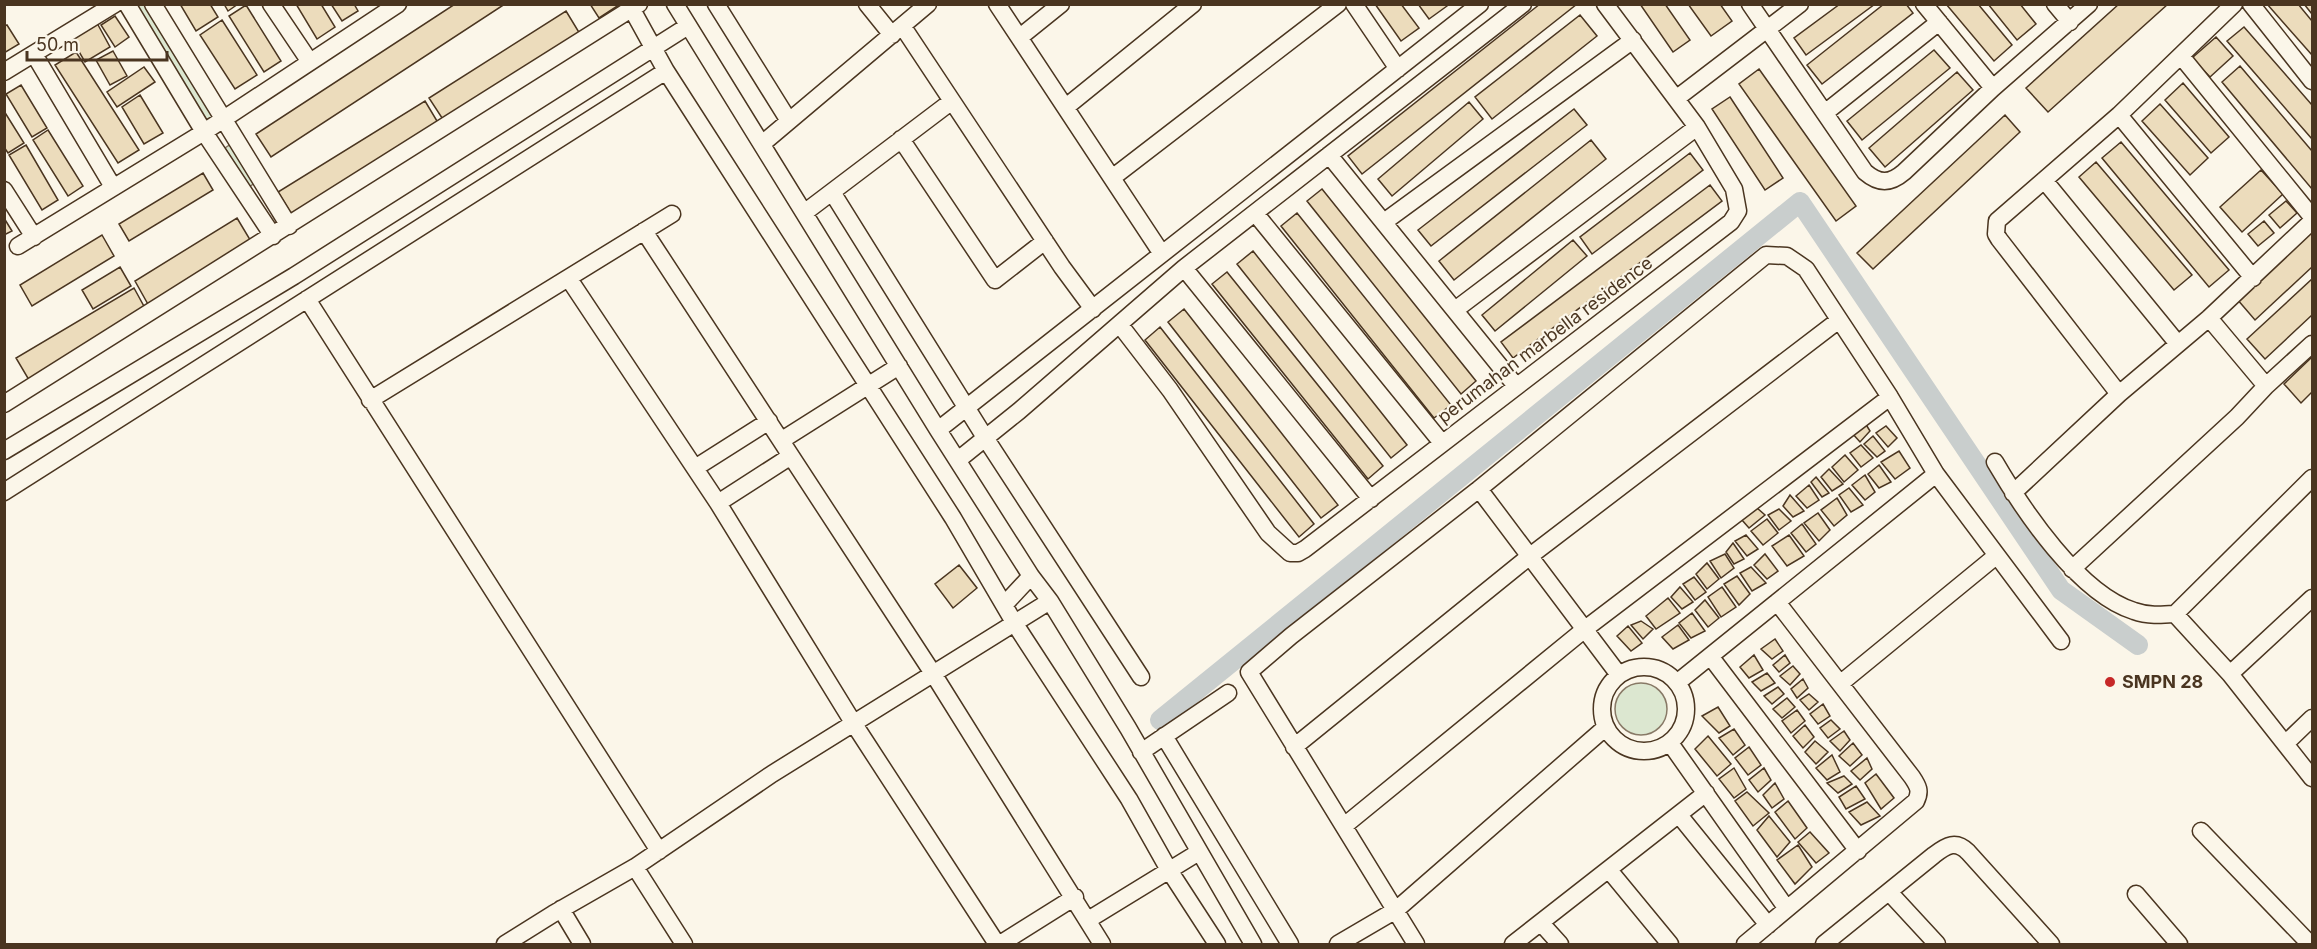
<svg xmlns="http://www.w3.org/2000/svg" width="2317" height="949" font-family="Inter,sans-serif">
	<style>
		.green { fill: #dce7d0; stroke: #887966; stroke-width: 1.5 }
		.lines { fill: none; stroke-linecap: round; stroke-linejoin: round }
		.canal { stroke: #c9cecd; stroke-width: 20 }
		.building { fill: #ecdcbc; stroke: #4a3520; stroke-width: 1.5 }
		.street-casing { stroke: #4a3520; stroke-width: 19 }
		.street { stroke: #fbf6e9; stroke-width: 16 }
		.poi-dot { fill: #c62828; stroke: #fbf6e9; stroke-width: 2 }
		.labels { text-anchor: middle; stroke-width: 4.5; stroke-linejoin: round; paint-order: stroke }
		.street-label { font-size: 18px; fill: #4a3520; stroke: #fbf6e9 }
		.poi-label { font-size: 18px; font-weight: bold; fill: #4a3520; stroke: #fbf6e9; text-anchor: start }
	</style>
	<rect width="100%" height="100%" fill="#fbf6e9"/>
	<path class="green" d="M133 5H149L218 114 206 121Z
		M231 144 256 182 249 187 225 148Z
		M1615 709a26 26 0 1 1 52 0a26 26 0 1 1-52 0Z"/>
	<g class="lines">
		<path class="canal" d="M1160 720 1800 202 2061 590 2138 645"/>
	</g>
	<path class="building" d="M180 4H210L218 17 196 31Z
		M224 4H238L228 11Z
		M296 4H321L335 27 317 39Z
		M331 4H354L358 11 342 21Z
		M455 4H505L271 157 256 134Z
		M590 4H619V5L599 18Z
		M1375 4H1401L1419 28 1401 41Z
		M1418 4H1445L1447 6 1429 19Z
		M1540 4H1577L1362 174 1348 156Z
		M1640 4H1665L1690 40 1673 52Z
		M1688 4H1720L1732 21 1711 36Z
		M1840 4H1875L1806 55 1794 38Z
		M1884 4H1906L1913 13 1822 84 1807 65Z
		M1946 4H1978L2012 45 1994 61Z
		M1988 4H2020L2036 24 2017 40Z
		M2119 4H2168L2048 112 2026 88Z
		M2267 4H2298L2312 21V55Z
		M2304 4H2312V14Z
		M246 5 281 61 264 72 229 16Z
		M566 11 580 34 444 121 429 98Z
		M1580 15 1597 36 1492 119 1475 97Z
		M115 16 129 37 115 47 101 25Z
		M222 20 257 75 235 89 200 35Z
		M97 23 110 47 85 62 71 38Z
		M7 25 19 44 4 53V26Z
		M2244 27 2312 105V139L2227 41Z
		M2216 37 2233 56 2210 77 2192 58Z
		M1934 50 1950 68 1862 140 1847 121Z
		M113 51 127 76 110 85 96 60Z
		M76 52 139 150 118 163 55 65Z
		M2240 66 2312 151V189L2222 82Z
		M144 67 155 82 117 107 107 92Z
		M1759 69 1856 206 1836 221 1739 84Z
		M1957 72 1973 90 1885 167 1869 148Z
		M2183 83 2229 137 2211 153 2165 100Z
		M21 85 47 128 32 137 6 94Z
		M140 95 163 133 144 144 122 107Z
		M1730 97 1783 178 1765 190 1712 109Z
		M425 101 440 126 293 217 278 192Z
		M1469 102 1483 119 1392 196 1378 179Z
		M2160 104 2208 158 2190 175 2142 121Z
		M1574 109 1587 125 1431 246 1418 230Z
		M4 111 24 143 8 153 4 147Z
		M2005 115 2020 132 1873 269 1857 253Z
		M48 130 83 186 68 196 33 140Z
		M1591 140 1606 159 1454 280 1439 261Z
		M2121 142 2229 270 2209 287 2102 158Z
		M26 145 58 200 42 210 9 155Z
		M1690 153 1703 170 1592 254 1580 237Z
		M2096 162 2192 275 2174 290 2079 177Z
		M2261 170 2283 194 2242 232 2220 207Z
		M203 173 213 190 129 241 119 224Z
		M1710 185 1722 201 1513 358 1501 342Z
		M1322 189 1476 381 1461 394 1307 201Z
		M2286 201 2297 213 2280 228 2269 215Z
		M1297 213 1451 405 1434 418 1281 226Z
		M4 218 12 231 4 235Z
		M237 218 252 243 149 306 135 281Z
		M2264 221 2274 233 2258 246 2248 234Z
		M2312 231V267L2255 320 2237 299Z
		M102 235 114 256 32 306 20 285Z
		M1573 240 1587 256 1495 331 1482 315Z
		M1253 251 1407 445 1391 458 1237 264Z
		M120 267 131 286 93 309 82 290Z
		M1227 272 1383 466 1368 479 1212 284Z
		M2312 279V315L2265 359 2247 339Z
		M134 288 146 310 29 380 16 358Z
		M1184 309 1338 505 1321 518 1168 322Z
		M1160 327 1314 524 1299 537 1145 340Z
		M2312 357V392L2301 403 2284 384Z
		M1865 423 1870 431 1860 442 1852 433Z
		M1886 426 1897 438 1888 447 1876 433Z
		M1873 436 1885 451 1877 457 1864 444Z
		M1861 445 1873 458 1861 467 1850 453Z
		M1899 451 1910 468 1895 479 1881 462Z
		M1845 455 1858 470 1844 482 1832 467Z
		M1879 465 1891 482 1879 488 1868 474Z
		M1829 469 1843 484 1832 491 1821 477Z
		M1865 475 1875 492 1865 500 1852 485Z
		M1816 477 1829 493 1822 497 1811 482Z
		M1809 485 1819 500 1807 508 1796 496Z
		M1849 488 1863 505 1851 512 1839 495Z
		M1790 495 1804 511 1793 517 1783 506Z
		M1837 498 1847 515 1834 526 1821 510Z
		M1757 508 1765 515 1749 528 1742 520Z
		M1779 509 1791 521 1779 530 1768 515Z
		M1818 513 1830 530 1819 541 1804 523Z
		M1767 519 1778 533 1763 545 1751 531Z
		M1802 524 1816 544 1806 552 1791 533Z
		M1746 535 1758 549 1747 556 1735 541Z
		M1789 535 1804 556 1787 566 1772 546Z
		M1733 543 1744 559 1734 564 1726 552Z
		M1725 554 1734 568 1721 578 1710 561Z
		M1765 554 1778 571 1767 579 1754 565Z
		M1707 563 1719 579 1707 589 1696 574Z
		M959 565 977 588 953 608 935 584Z
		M1751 567 1766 583 1752 591 1740 573Z
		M1737 576 1750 594 1739 605 1724 584Z
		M1694 577 1706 592 1695 600 1683 584Z
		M1680 587 1693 602 1682 609 1671 597Z
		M1722 587 1736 607 1721 617 1708 597Z
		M1668 598 1680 613 1656 629 1646 616Z
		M1705 600 1719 618 1708 627 1695 610Z
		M1692 613 1705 631 1691 638 1679 623Z
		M1641 621 1653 629 1643 639 1631 625Z
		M1678 625 1689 640 1673 649 1662 637Z
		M1628 626 1642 643 1631 651 1617 636Z
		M1775 639 1783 651 1772 659 1761 649Z
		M1754 655 1763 670 1749 678 1740 667Z
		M1785 655 1790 663 1779 672 1773 665Z
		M1793 666 1800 674 1790 685 1780 676Z
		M1767 673 1775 683 1761 691 1752 682Z
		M1803 679 1808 688 1797 698 1791 689Z
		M1778 687 1784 694 1772 704 1764 696Z
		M1809 694 1818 702 1809 710 1800 700Z
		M1787 698 1795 707 1782 718 1773 709Z
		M1823 704 1830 716 1818 724 1810 714Z
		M1718 707 1730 726 1719 733 1702 716Z
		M1797 710 1805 721 1791 733 1782 721Z
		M1831 720 1840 729 1828 738 1820 728Z
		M1805 725 1814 737 1803 748 1793 736Z
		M1734 729 1745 745 1733 755 1719 738Z
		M1844 731 1850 740 1840 751 1830 741Z
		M1708 736 1731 764 1717 776 1695 749Z
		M1815 741 1828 752 1816 764 1805 752Z
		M1853 743 1862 755 1850 766 1839 756Z
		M1749 747 1761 765 1748 775 1735 758Z
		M1832 755 1840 772 1827 780 1816 768Z
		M1867 758 1872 769 1860 780 1851 771Z
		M1734 768 1746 789 1734 798 1719 779Z
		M1764 768 1771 780 1758 792 1749 780Z
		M1876 774 1894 798 1881 809 1865 783Z
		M1844 776 1852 784 1838 793 1827 783Z
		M1775 783 1784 799 1772 808 1763 795Z
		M1856 786 1865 799 1846 809 1839 797Z
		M1747 792 1769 813 1753 826 1735 801Z
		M1788 801 1807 828 1795 839 1775 812Z
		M1867 802 1880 816 1861 825 1849 812Z
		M1769 816 1790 842 1777 857 1757 830Z
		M1810 832 1829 853 1816 863 1798 842Z
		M1798 845 1812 867 1795 884 1777 860Z"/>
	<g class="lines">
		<g class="street-casing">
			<path id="street" d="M127 4 204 132 273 236
				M153 4 289 226
				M271 4 310 62
				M629 4 666 71 953 518 1015 624 1129 799 1169 870 1217 944
				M675 4 938 430 1031 576 1050 601 1128 728 1253 944
				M716 4 789 121
				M867 4 892 35
				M997 4 1162 254
				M1354 4 1398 69
				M1750 4 1865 172C1879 184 1890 184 1904 172L1993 88 2089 4
				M1924 4 1993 88
				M2055 4 2070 22
				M2251 4 2312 81
				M903 27 1062 267 1093 309
				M1020 37 1061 4
				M34 54 113 187
				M2181 56 2312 217
				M4 72 115 4
				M1677 98 1800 4
				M1066 107 1193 4
				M1826 112 1939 22
				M2119 115 2253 278
				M901 139 995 280 1045 241
				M762 144 928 4
				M1329 155 1516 386
				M1112 178 1338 4
				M2044 180 2178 344
				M4 190 34 237
				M832 192 986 439 1141 677
				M804 213 952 101
				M1255 213 1442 443
				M1384 222 1633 40
				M644 231 934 675 1102 944
				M18 246 204 132 398 4
				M1184 268 1371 499
				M569 279 718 503 854 724 997 944
				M307 299 659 851
				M1455 310 1697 127
				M2209 318 2266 386
				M1120 325 1170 390 1268 533 1290 553H1298L1305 549 1731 222 1738 211 1734 189 1697 127 1605 4
				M2119 394 1999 239 1996 234 1997 221 2119 115 2234 4
				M370 400 672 214
				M4 404 639 4
				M938 430 1480 4
				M782 440 899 366
				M4 451 294 276 688 26
				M958 460 1019 411 1184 268 1523 4
				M1995 462C2023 510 2079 594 2134 611 2148 616 2161 615 2175 614L2312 478
				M695 468 769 421
				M1479 489 1619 675
				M4 492 666 71
				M2013 493 2119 394 2209 318 2312 221
				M718 503 791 456
				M2072 569 2237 417 2266 386 2312 344
				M1005 604 1031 576
				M2175 614 2230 674 2312 778
				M1710 656 1858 851
				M1602 709a42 42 0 1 1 84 0a42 42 0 1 1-84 0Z
				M2230 674 2312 598
				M1678 682 1936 474
				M1841 683 1996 556
				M1164 736 1290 944
				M1670 743 1787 909
				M2285 744 2312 718
				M1294 747 1530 556 1839 320
				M1141 752 1228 693
				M1679 815 1768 925
				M1344 826 1585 629 1890 397
				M2201 831 2310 944
				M635 867 684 944
				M1609 870 1670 944
				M1889 892 1937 944
				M2136 894 2179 944
				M561 909 582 944
				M1088 920 1199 852
				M1541 923 1560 944
				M505 944 553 914 635 867 772 774 1050 601
				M1000 944 1075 897
				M1338 944 1396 910 1606 727
				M1416 944 1249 672 1291 636 1479 489 1766 255 1787 256 1806 269 1890 397 1936 474 2061 641
				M1513 944 1706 793
				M1745 944 1916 801C1921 791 1918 786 1912 777L1777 602
				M1824 944 1934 855C1947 845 1956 840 1968 852L2051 944"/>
		</g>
		<use href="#street" class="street"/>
	</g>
	<circle class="poi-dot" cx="2110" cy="682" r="6"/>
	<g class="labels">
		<g class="street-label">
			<text transform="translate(1545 340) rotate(-37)" y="6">perumahan marbella residence</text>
		</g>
		<g class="poi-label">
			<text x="2122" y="688">SMPN 28</text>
		</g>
	</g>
	<rect width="2317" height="949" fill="none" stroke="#4a3520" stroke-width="12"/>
	<path d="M27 51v9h140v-9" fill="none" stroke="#4a3520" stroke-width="3"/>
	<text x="36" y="51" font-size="18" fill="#4a3520" stroke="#fbf6e9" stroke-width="4.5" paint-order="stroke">50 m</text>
</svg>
